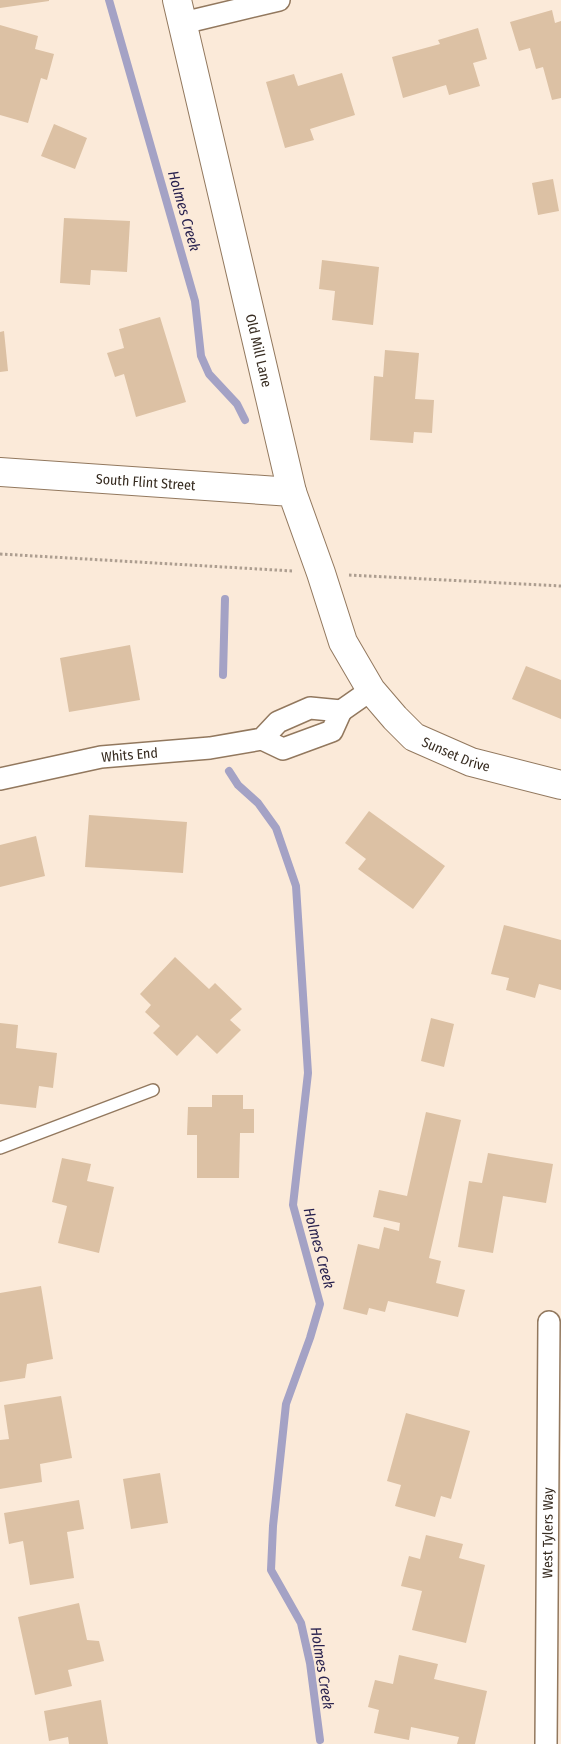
<svg xmlns="http://www.w3.org/2000/svg" width="561" height="1744" font-family="'Fira Sans Condensed',sans-serif">
	<style>
		.lines { fill: none; stroke-linecap: round; stroke-linejoin: round }
		.stream { stroke: #a4a2c5; stroke-width: 8 }
		.building { fill: #dcc1a4 }
		.service-casing { stroke: #92785e; stroke-width: 14 }
		.minor-casing { stroke: #92785e; stroke-width: 24 }
		.tertiary-casing { stroke: #92785e; stroke-width: 30 }
		.secondary-casing { stroke: #92785e; stroke-width: 30 }
		.path { stroke: #ad9e90; stroke-width: 3; stroke-dasharray: 2.5 2.5; stroke-linecap: butt }
		.service { stroke: #fff; stroke-width: 11 }
		.minor { stroke: #fff; stroke-width: 21 }
		.tertiary { stroke: #fff; stroke-width: 28 }
		.secondary { stroke: #fff; stroke-width: 28 }
		.labels { text-anchor: middle; stroke-width: 4; stroke-linejoin: round; paint-order: stroke }
		.street-label { font-size: 14px; fill: #372c21; stroke: #fbead9 }
		.water-label { font-size: 15px; font-style: italic; fill: #28214e; stroke: #fbead9 }
	</style>
	<rect width="100%" height="100%" fill="#fbead9"/>
	<g class="lines">
		<path class="stream" d="M109 0 195 301 201 356 209 374 237 404 245 420
			M223 675 225 599
			M229 771 238 785 258 803 276 828 296 886 308 1073 293 1205 320 1304 310 1338 286 1404 273 1526 271 1570 301 1623 310 1663 320 1740"/>
	</g>
	<path class="building" d="M0 0H49V1L0 8Z
		M552 10 555 23 561 21V98L552 100 543 67 536 69 530 48 519 51 510 22Z
		M0 25 38 36 35 49 54 54 47 80 41 78 28 123 0 115Z
		M478 28 487 59 473 63 480 86 449 95 446 85 403 98 392 57 440 44 438 40Z
		M342 73 355 115 310 129 314 140 285 148 266 82 294 74 298 86Z
		M54 124 87 138 75 169 41 156Z
		M553 179 559 211 538 215 532 183Z
		M64 218 130 221 127 272 91 270 90 285 60 283Z
		M322 260 379 267 373 325 332 320 335 291 319 289Z
		M160 317 186 402 136 417 124 374 115 377 107 353 124 348 119 329Z
		M4 331 8 371 0 372V332Z
		M385 350 419 353 415 399 434 400 432 433 414 432 413 443 370 440 374 376 383 377Z
		M130 645 140 700 69 712 60 658Z
		M526 666 561 680V719L512 699Z
		M369 811 445 866 413 909 358 869 366 859 345 843Z
		M89 815 187 822 183 873 85 867Z
		M36 836 45 876 0 887V845Z
		M504 925 561 940V990L539 984 535 998 506 990 509 978 491 974Z
		M175 957 209 989 215 983 242 1009 230 1020 241 1030 217 1054 197 1035 177 1056 153 1033 160 1026 145 1012 151 1005 140 994Z
		M431 1018 454 1024 444 1067 421 1061Z
		M0 1023 18 1025 16 1048 57 1053 53 1088 39 1086 36 1108 0 1104Z
		M212 1095H243V1109H254V1133H240L239 1178H197V1135H187L188 1107H212Z
		M426 1112 461 1120 429 1258 441 1261 436 1283 465 1290 458 1317 388 1301 385 1312 369 1308 367 1315 343 1309 358 1244 379 1249 384 1227 399 1231 400 1223 373 1217 379 1190 407 1196Z
		M488 1153 553 1164 546 1203 503 1196 493 1253 458 1247 469 1181 482 1183Z
		M62 1158 91 1164 87 1181 114 1187 99 1253 58 1243 67 1206 52 1202Z
		M41 1286 53 1359 27 1364 25 1378 0 1382V1293Z
		M61 1396 72 1458 40 1464 42 1482 0 1489V1440L9 1439 4 1405Z
		M406 1413 470 1431 451 1499 441 1496 435 1517 395 1506 401 1485 387 1481Z
		M160 1473 168 1523 131 1529 123 1479Z
		M79 1500 84 1529 67 1532 74 1578 30 1585 23 1541 9 1544 4 1513Z
		M426 1535 463 1544 459 1558 485 1565 466 1643 412 1630 422 1591 401 1586 409 1556 420 1559Z
		M79 1603 87 1640 99 1641 104 1661 68 1670 72 1686 35 1695 18 1617Z
		M399 1655 438 1664 434 1679 487 1691 475 1744H457L459 1737 411 1727 409 1740 374 1733 379 1710 368 1707 375 1680 393 1684Z
		M101 1700 108 1744H69L68 1737 49 1741 44 1711Z"/>
	<g class="lines">
		<g class="service-casing">
			<path id="service" d="M0 1148 153 1090"/>
		</g>
		<g class="minor-casing">
			<g id="minor">
				<path d="M183 23 279 0"/>
				<path d="M341 711 371 690"/>
				<path id="s1" d="M0 779 101 757 210 748 262 739 283 749 332 731 341 711 310 708 278 722 262 739"/>
				<path id="s2" d="M546 1744 549 1322"/>
			</g>
		</g>
		<g class="tertiary-casing">
			<g id="tertiary">
				<path id="s3" d="M177 0 292 492"/>
			</g>
		</g>
		<g class="secondary-casing">
			<g id="secondary">
				<path id="s4" d="M0 472 292 492 321 573 343 642 371 690 395 718 414 737 471 762 561 785"/>
			</g>
		</g>
		<path class="path" d="M0 554 293 571
			M349 575 561 586"/>
		<use href="#service" class="service"/>
		<use href="#minor" class="minor"/>
		<use href="#tertiary" class="tertiary"/>
		<use href="#secondary" class="secondary"/>
	</g>
	<g class="labels">
		<g class="street-label">
			<text dy="5" stroke="none"><textPath href="#s3" startOffset="360">Old Mill Lane</textPath></text>
			<text dy="5" stroke="none"><textPath href="#s4" startOffset="146">South Flint Street</textPath></text>
			<text dy="5" stroke="none"><textPath href="#s4" startOffset="616">Sunset Drive</textPath></text>
			<text dy="5" stroke="none"><textPath href="#s1" startOffset="132">Whits End</textPath></text>
			<text dy="5" stroke="none"><textPath href="#s2" startOffset="211">West Tylers Way</textPath></text>
		</g>
		<g class="water-label">
			<text transform="translate(184 211) rotate(74)" y="5">Holmes Creek</text>
			<text transform="translate(319 1248) rotate(75)" y="5">Holmes Creek</text>
			<text transform="translate(322 1668) rotate(81)" y="5">Holmes Creek</text>
		</g>
	</g>
</svg>
